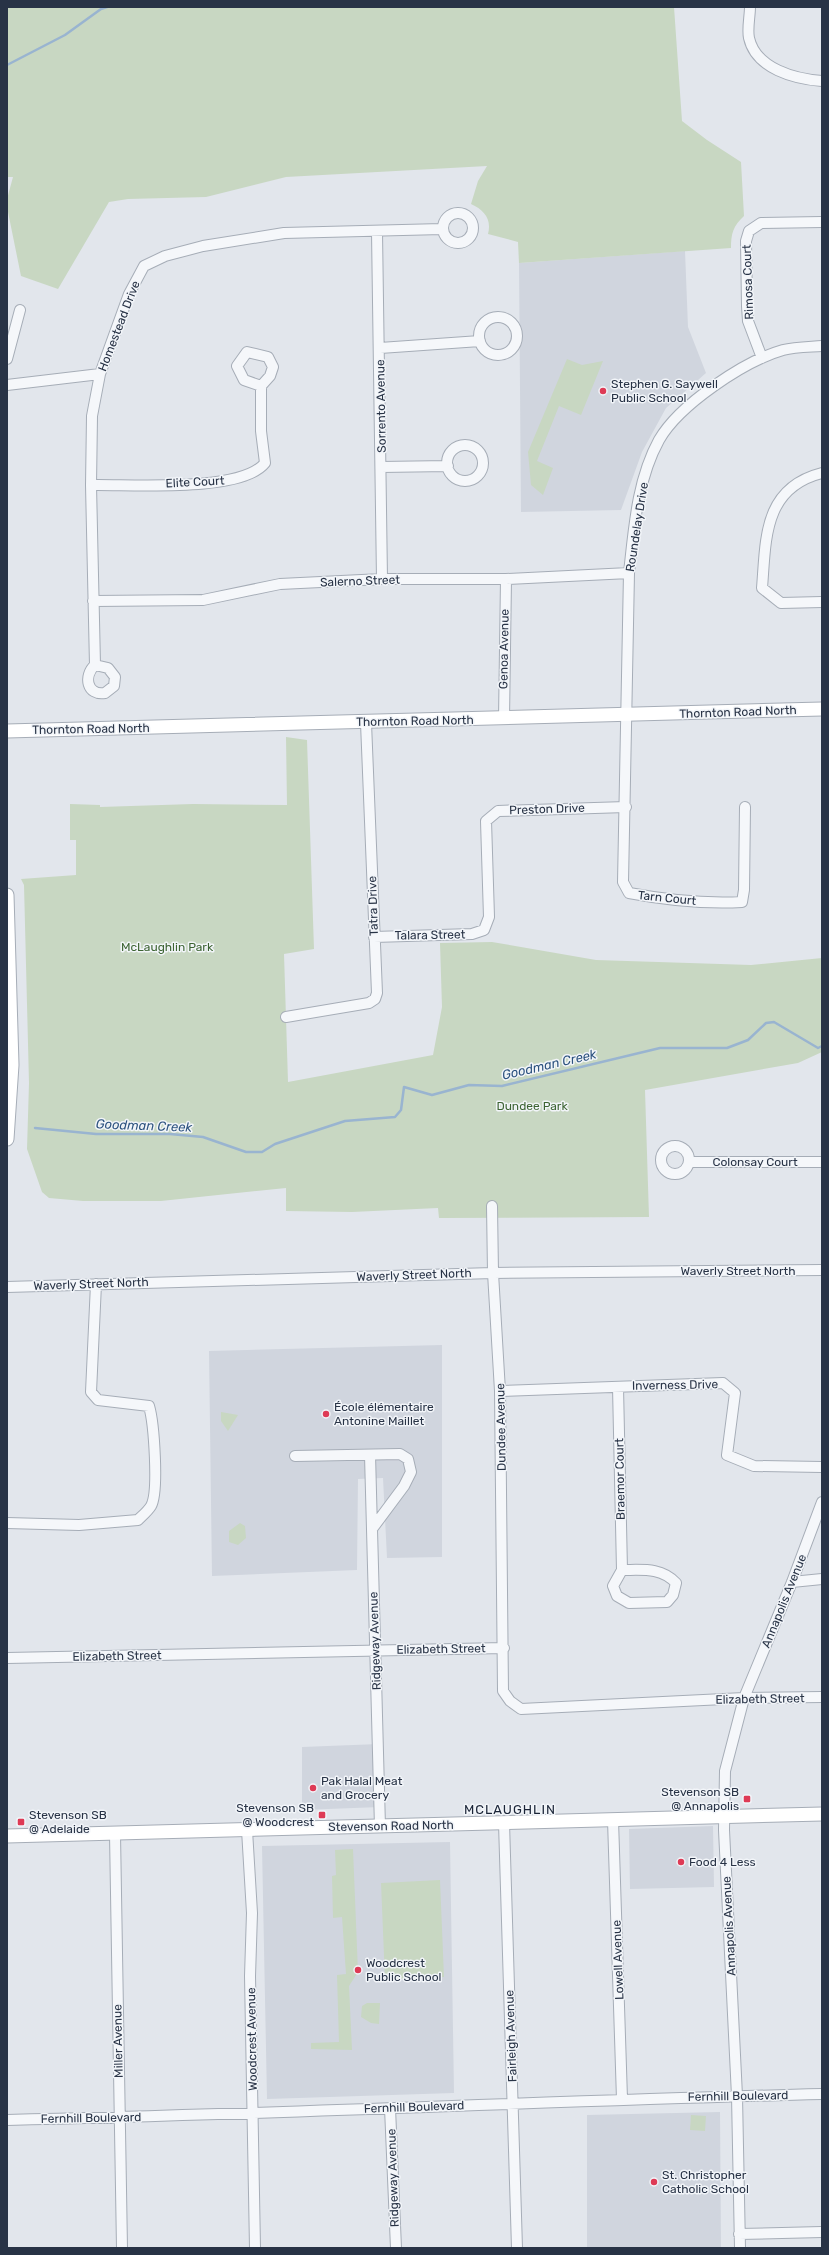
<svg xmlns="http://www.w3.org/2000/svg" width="829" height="2255" font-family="Rubik,sans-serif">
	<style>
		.built { fill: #d0d5de }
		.green { fill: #c8d7c2 }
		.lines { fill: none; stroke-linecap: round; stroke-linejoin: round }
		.stream { stroke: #99b4d0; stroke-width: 2.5 }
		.street-casing { stroke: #a6adb7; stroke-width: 12 }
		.secondary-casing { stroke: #a6adb7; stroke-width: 15 }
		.street { stroke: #f5f7fa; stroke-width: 10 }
		.secondary { stroke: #fff; stroke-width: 13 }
		.poi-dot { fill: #de3a55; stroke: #f2f5f9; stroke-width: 1.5 }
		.labels { text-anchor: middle; stroke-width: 3; stroke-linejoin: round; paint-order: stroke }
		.street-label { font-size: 12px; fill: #283346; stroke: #f2f5f9 }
		.poi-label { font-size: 12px; fill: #283346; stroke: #f2f5f9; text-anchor: start }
		.park-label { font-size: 12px; fill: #3d6433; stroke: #f2f5f9 }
		.water-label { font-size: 13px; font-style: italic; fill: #2d537f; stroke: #f2f5f9 }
		.neighbourhood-label { font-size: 13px; letter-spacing: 1px; fill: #1a2437; stroke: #f2f5f9 }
	</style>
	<rect width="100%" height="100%" fill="#e2e6ec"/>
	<path class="built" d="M685 251 688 327 706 373 666 408 642 452 621 510 521 512 519 263Z
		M442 1345V1557L387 1558 383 1478 358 1479 357 1570 212 1576 209 1351Z
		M379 1744 380 1807 302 1810V1747Z
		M713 1826 714 1887 630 1889 629 1829Z
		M450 1842 454 2093 267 2099 262 1846Z
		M720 2112 721 2248H587V2115Z"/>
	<path class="green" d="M7 7H674L682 121 707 140 741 162 744 216C733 226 731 234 731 248L519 263 518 242 488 234C492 219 484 210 471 204L478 181 487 166 286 177 206 197 128 199 109 202 58 289 21 276 7 207V199L13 177H7Z
		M567 359 582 365 603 361 581 415 559 406 537 461 553 468 543 495 531 485 528 452Z
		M286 737 307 740 314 949 284 954 288 1082 433 1055 442 1007 440 943 492 942 596 960 751 965 822 958V1052L798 1063 645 1090 649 1217 439 1218 438 1208 352 1212 286 1211V1188L161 1201H83L49 1198 42 1192 27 1149 29 1083 24 885 21 879 76 875V840H70V804L100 805V807L193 804 287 805Z
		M221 1412 238 1415 228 1431 221 1421Z
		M240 1523 245 1526 246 1538 238 1545 229 1542V1531Z
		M353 1849 358 1972 349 1986 352 2050 311 2049V2043L339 2042 337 1975 346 1974 342 1917 333 1918 332 1876 336 1875 335 1850Z
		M440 1880 444 1977 385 1980 381 1883Z
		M367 2003H380L379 2024 371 2023 361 2017 362 2006Z
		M691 2115 706 2116 705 2131 690 2130Z"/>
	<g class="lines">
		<path class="stream" d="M7 65 65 35 101 9 107 7
			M35 1128 96 1134H170L203 1137 246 1152H262L275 1144 345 1121 395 1117 401 1110 404 1087 432 1095 469 1085 502 1086 660 1048H727L748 1040 766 1023 774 1022 818 1048 822 1046"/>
		<g class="street-casing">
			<path id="street" d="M750 7C750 16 747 29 749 38 756 69 795 79 822 81
				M443 228a15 15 0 1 1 30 0a15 15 0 1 1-30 0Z
				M377 232 382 579
				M479 336a19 19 0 1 1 38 0a19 19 0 1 1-38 0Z
				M380 348 480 341
				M762 358 748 321 747 306 746 241 749 231 761 223 822 222
				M7 359 20 310
				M7 385 100 374
				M447 463a18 18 0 1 1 36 0a18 18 0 1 1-36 0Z
				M381 467 448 466
				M822 473C763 488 766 539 762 588L781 603 822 602
				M91 485C130 484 241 493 265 463L261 431V386L270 376 273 367 268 357 247 352 237 366 244 380 261 386
				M93 601 203 600 280 584 382 579H506L629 573
				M95 665 108 668 115 677 114 686 105 693C87 696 83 676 95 665L91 485 92 416 100 374 129 294 144 266 165 256 203 246 284 233 442 229
				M504 719 506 579
				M745 807 744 890 742 902C705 904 666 900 629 893L623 882 629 573C634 528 637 480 659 440 679 405 744 361 783 350 795 347 809 347 822 346
				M374 937 472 934 484 930 489 917 486 821 498 811 626 807
				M286 1017 369 1003 375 999 377 993 366 723
				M661 1160a14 14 0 1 1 28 0a14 14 0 1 1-28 0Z
				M689 1162H822
				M492 1206 493 1273 500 1391 503 1691 510 1701 521 1709 744 1698 822 1697
				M7 1287 493 1273 822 1270
				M618 1387 622 1570 613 1586 617 1596 629 1603 667 1602 673 1595 676 1583C661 1567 642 1570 622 1570
				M500 1391 723 1383 735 1393 727 1455 754 1466 822 1467
				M370 1455 380 1827
				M295 1456 400 1454 408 1459 411 1472 404 1486 372 1529
				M7 1523 79 1525 138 1520C142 1516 148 1511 151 1506 159 1492 154 1423 149 1406L98 1400 91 1392 96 1284
				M792 1582 822 1579
				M7 1658 504 1648
				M613 1820 622 2099
				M504 1823 517 2248
				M247 1830 252 1913 250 1976 255 2248
				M115 1834 122 2248
				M390 2108 396 2248
				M7 2120C279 2114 550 2101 822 2094
				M739 2234 822 2232
				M740 2248 737 2096 724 1830 725 1771 744 1698 792 1582 822 1502"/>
		</g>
		<g class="secondary-casing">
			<path id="secondary" d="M7 731 822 709
				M7 895 12 1065 7 1139
				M7 1836 822 1814"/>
		</g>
		<use href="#street" class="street"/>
		<use href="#secondary" class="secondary"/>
	</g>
	<g class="poi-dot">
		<circle cx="603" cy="391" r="4"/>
		<circle cx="326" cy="1414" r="4"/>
		<circle cx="313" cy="1788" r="4"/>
		<rect x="743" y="1795" width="8" height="8" rx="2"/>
		<rect x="318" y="1811" width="8" height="8" rx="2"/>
		<rect x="17" y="1818" width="8" height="8" rx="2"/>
		<circle cx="681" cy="1862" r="4"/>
		<circle cx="358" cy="1970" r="4"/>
		<circle cx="654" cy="2182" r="4"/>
	</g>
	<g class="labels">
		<g class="street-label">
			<text transform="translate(748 282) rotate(-92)" y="4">Rimosa Court</text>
			<text transform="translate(119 326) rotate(-69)" y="4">Homestead Drive</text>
			<text transform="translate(381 406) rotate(-91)" y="4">Sorrento Avenue</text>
			<text transform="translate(195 482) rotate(-3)" y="4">Elite Court</text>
			<text transform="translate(637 527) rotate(-81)" y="4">Roundelay Drive</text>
			<text transform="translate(360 581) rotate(-2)" y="4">Salerno Street</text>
			<text transform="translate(504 649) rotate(-89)" y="4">Genoa Avenue</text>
			<text transform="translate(738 712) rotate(-2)" y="4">Thornton Road North</text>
			<text transform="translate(415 721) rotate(-1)" y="4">Thornton Road North</text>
			<text transform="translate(91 729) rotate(-1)" y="4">Thornton Road North</text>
			<text transform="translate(547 809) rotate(-2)" y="4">Preston Drive</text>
			<text transform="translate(667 898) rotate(6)" y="4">Tarn Court</text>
			<text transform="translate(373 906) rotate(-92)" y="4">Tatra Drive</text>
			<text transform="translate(430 935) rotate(-1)" y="4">Talara Street</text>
			<text x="755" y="1166">Colonsay Court</text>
			<text x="738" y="1275">Waverly Street North</text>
			<text transform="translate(414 1275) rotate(-2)" y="4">Waverly Street North</text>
			<text transform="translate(91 1284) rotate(-2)" y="4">Waverly Street North</text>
			<text transform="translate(675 1385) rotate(-1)" y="4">Inverness Drive</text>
			<text transform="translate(501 1427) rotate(-91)" y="4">Dundee Avenue</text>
			<text transform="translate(620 1479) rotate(-91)" y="4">Braemor Court</text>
			<text transform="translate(784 1601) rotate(-68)" y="4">Annapolis Avenue</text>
			<text transform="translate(375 1641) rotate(-92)" y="4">Ridgeway Avenue</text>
			<text transform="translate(441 1649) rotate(-1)" y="4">Elizabeth Street</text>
			<text transform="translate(117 1656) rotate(-1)" y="4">Elizabeth Street</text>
			<text transform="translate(760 1699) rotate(-1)" y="4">Elizabeth Street</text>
			<text transform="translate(391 1826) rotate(-1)" y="4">Stevenson Road North</text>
			<text transform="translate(729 1926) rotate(-93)" y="4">Annapolis Avenue</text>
			<text transform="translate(618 1960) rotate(-92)" y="4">Lowell Avenue</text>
			<text transform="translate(511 2036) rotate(-92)" y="4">Fairleigh Avenue</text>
			<text transform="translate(252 2039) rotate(-91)" y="4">Woodcrest Avenue</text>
			<text transform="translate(118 2041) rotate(-91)" y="4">Miller Avenue</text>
			<text transform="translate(738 2096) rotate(-1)" y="4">Fernhill Boulevard</text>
			<text transform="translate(414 2107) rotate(-2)" y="4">Fernhill Boulevard</text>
			<text transform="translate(91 2118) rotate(-1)" y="4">Fernhill Boulevard</text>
			<text transform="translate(393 2178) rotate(-92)" y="4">Ridgeway Avenue</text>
		</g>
		<g class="poi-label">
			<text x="611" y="388">Stephen G. Saywell<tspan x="611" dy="14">Public School</tspan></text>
			<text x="334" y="1411">École élémentaire<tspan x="334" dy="14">Antonine Maillet</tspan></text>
			<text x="321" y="1785">Pak Halal Meat<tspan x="321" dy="14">and Grocery</tspan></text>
			<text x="739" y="1796" text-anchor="end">Stevenson SB<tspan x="739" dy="14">@ Annapolis</tspan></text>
			<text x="314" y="1812" text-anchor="end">Stevenson SB<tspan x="314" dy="14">@ Woodcrest</tspan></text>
			<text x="29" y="1819">Stevenson SB<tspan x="29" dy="14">@ Adelaide</tspan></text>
			<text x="689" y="1866">Food 4 Less</text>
			<text x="366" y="1967">Woodcrest<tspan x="366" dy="14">Public School</tspan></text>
			<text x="662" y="2179">St. Christopher<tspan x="662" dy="14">Catholic School</tspan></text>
		</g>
		<g class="park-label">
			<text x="167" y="951">McLaughlin Park</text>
			<text x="532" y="1110">Dundee Park</text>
		</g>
		<g class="water-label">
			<text transform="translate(549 1064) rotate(-13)" y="5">Goodman Creek</text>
			<text transform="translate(144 1125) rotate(2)" y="5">Goodman Creek</text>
		</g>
		<g class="neighbourhood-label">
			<text x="510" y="1814">MCLAUGHLIN</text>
		</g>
	</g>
	<rect width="829" height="2255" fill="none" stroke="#283346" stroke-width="16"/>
</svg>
